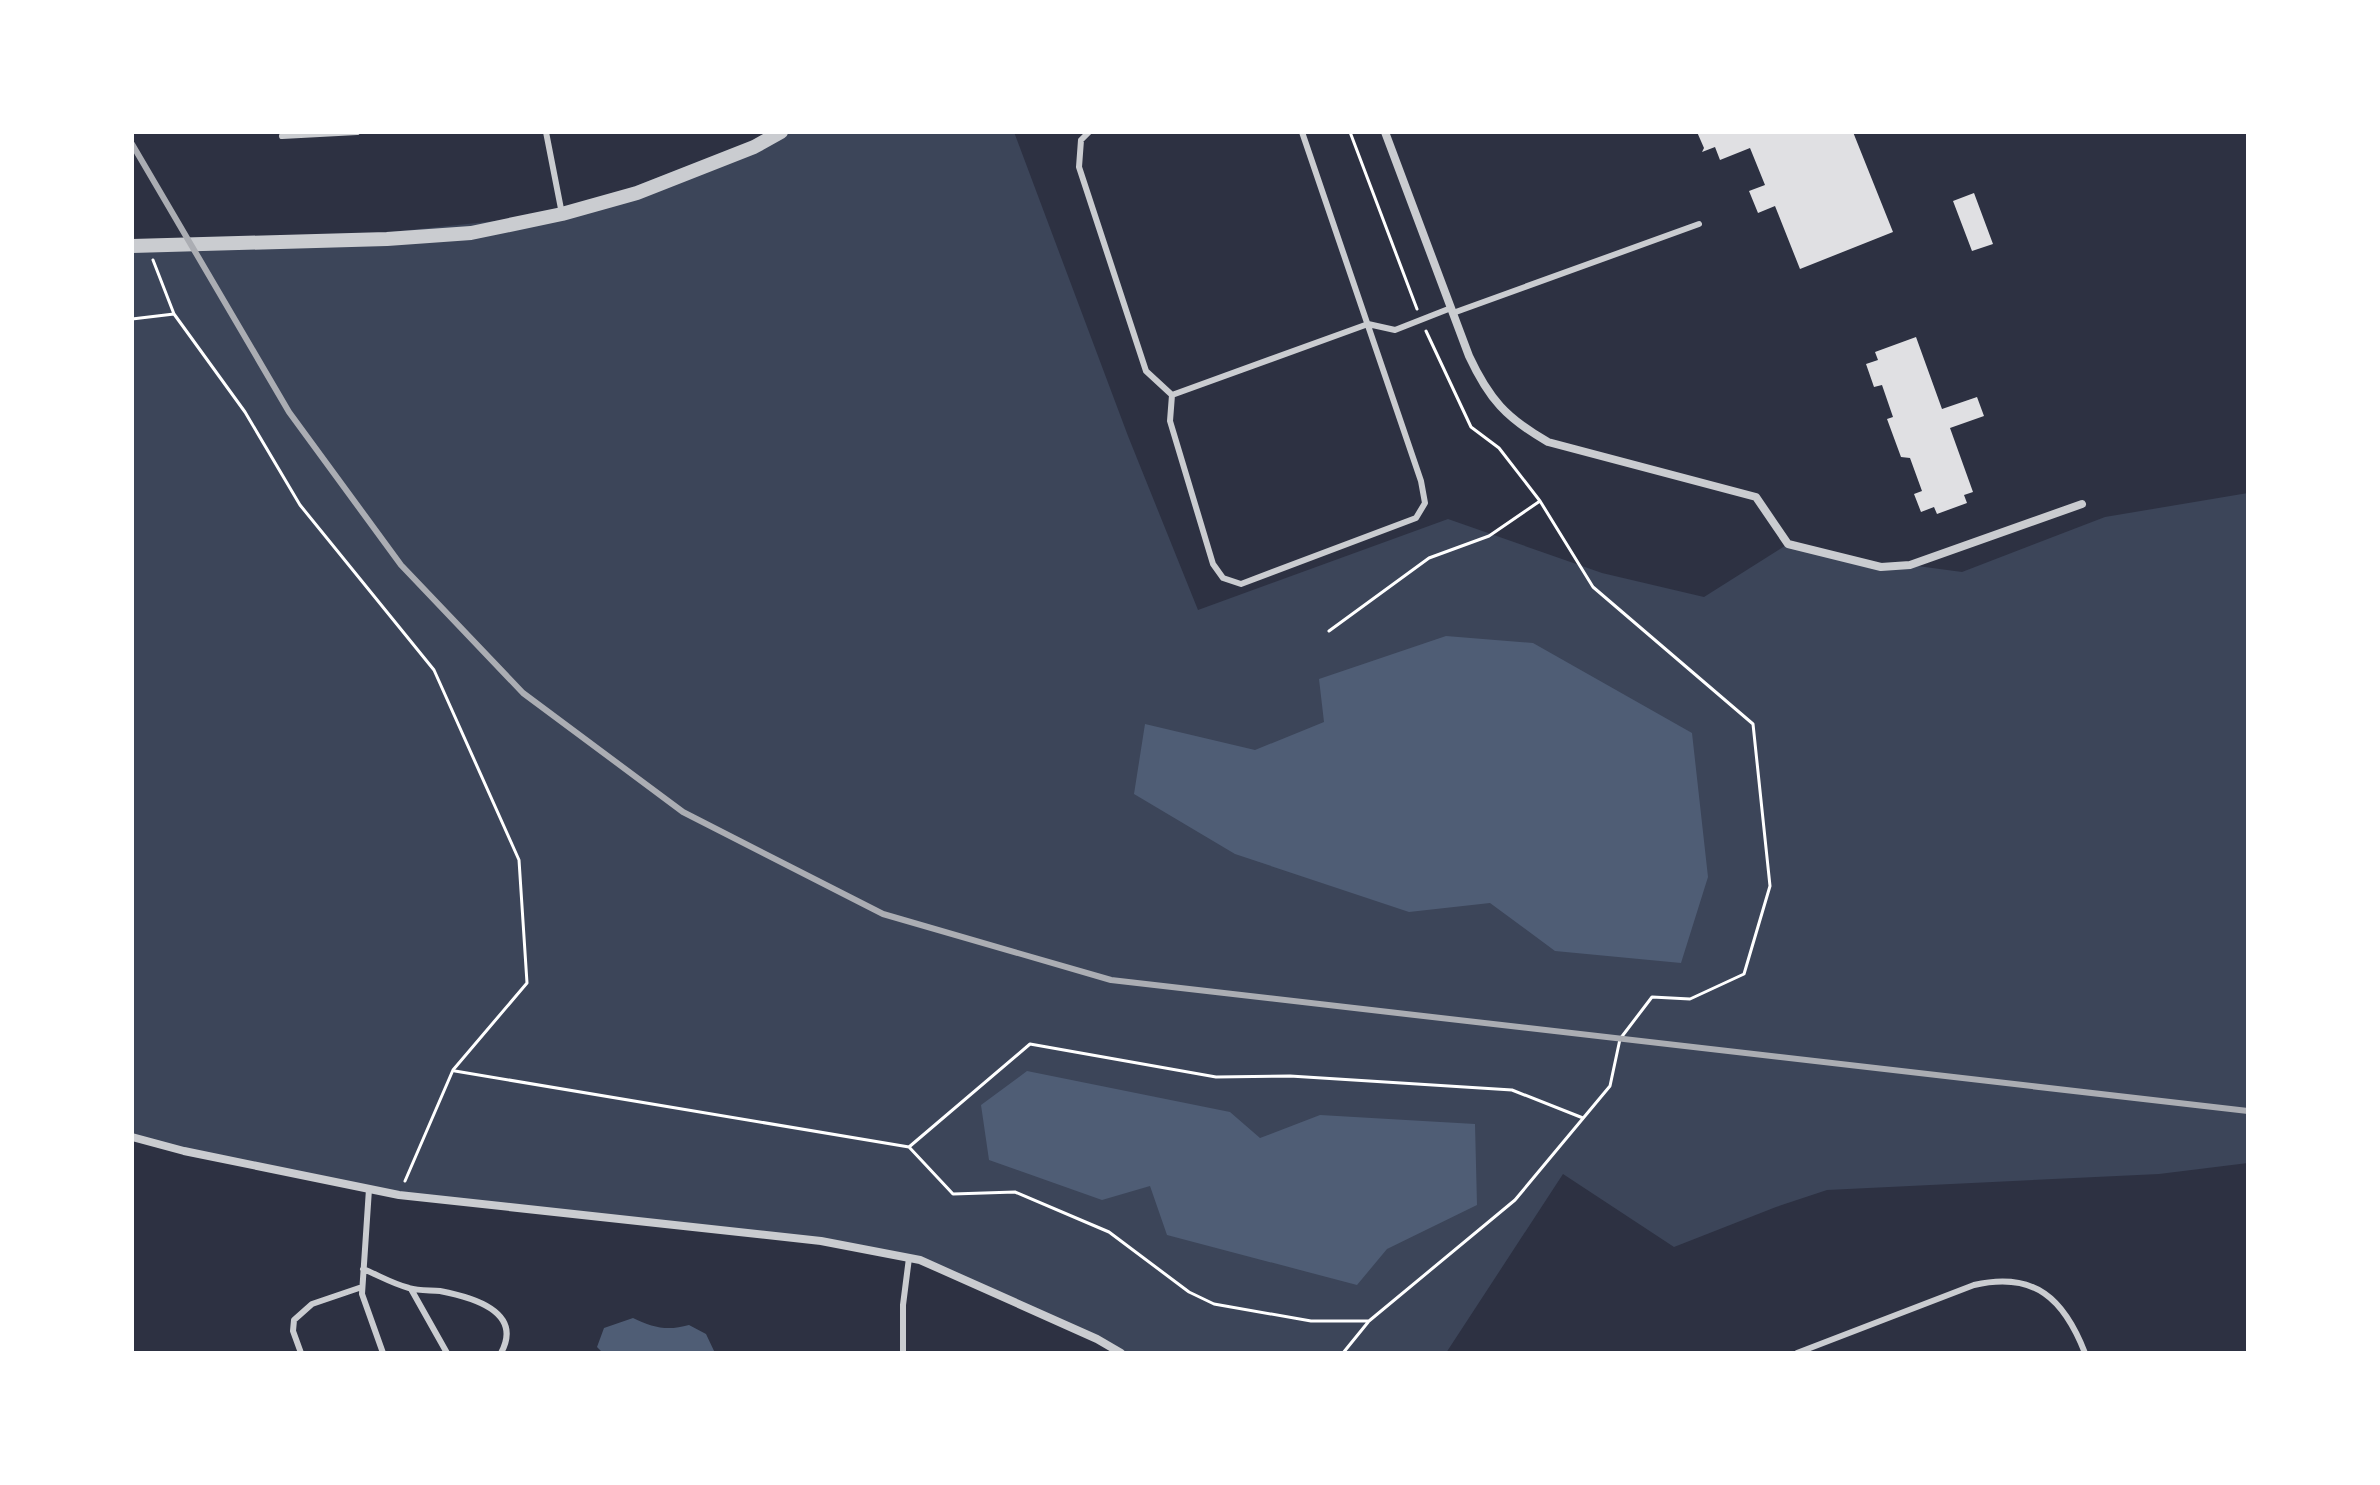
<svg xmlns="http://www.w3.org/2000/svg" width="2380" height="1485" font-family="'PT Serif',serif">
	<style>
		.green { fill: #3c4559 }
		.water { fill: #4f5d75 }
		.building { fill: #e0e0e3 }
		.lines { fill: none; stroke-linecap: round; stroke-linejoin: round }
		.path { stroke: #fff; stroke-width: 3 }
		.service { stroke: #caccd0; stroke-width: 6 }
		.minor { stroke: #caccd0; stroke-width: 8 }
		.tertiary { stroke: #caccd0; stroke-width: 14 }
		.rail { stroke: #abadb3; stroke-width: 6 }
	</style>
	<rect width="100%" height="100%" fill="#2d3142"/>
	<path class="green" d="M777 132H1014L1128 436 1198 610 1448 519 1602 573 1704 597 1788 544 1881 567 1910 565 1962 572 2105 517 2248 493V1163L2159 1174 1827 1190 1776 1207 1674 1247 1563 1174 1446 1353H1121L920 1260 821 1241 399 1195 132 1137V248L314 240 562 214Z"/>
	<path class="water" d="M1446 636 1533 643 1692 733 1708 877 1681 963 1555 951 1490 903 1409 912 1235 854 1134 794 1145 724 1255 750 1324 722 1319 679Z
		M1027 1071 1230 1112 1260 1138 1320 1115 1475 1124 1477 1205 1387 1249 1357 1285 1167 1235 1150 1186 1102 1200 989 1160 981 1105Z
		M633 1318C653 1328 668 1331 689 1325L706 1334 715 1353H603L597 1347 604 1328Z"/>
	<path class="building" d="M1697 132H1853L1893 232 1800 269 1775 206 1758 213 1749 191 1765 185 1750 148 1720 160 1715 147 1702 152 1704 148Z
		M1974 193 1993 244 1972 251 1953 201Z
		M1916 337 1942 409 1977 397 1984 416 1950 428 1973 492 1964 495 1967 503 1937 514 1934 507 1921 512 1914 494 1922 491 1910 458 1901 457 1887 419 1893 417 1882 385 1874 387 1866 364 1878 360 1875 352Z"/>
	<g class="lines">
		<path class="path" d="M1350 132 1417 309
			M174 314 245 412 300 505 434 670 519 860 527 983 453 1070 405 1181
			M132 319 174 314 153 260
			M1426 331 1471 427 1499 448 1540 501
			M1329 631 1429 558 1489 536 1540 501 1593 587 1753 724 1770 886 1744 974 1690 999 1652 997 1620 1039 1610 1086 1515 1200 1369 1321 1343 1353
			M455 1071 909 1147
			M1369 1321H1311L1214 1304 1189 1292 1109 1232 1015 1192 953 1194 909 1147 1030 1044 1216 1077 1290 1076 1512 1090 1583 1118"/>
		<path class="service" d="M546 132 562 214
			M1089 132 1081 140 1079 167 1146 371 1172 395 1368 324 1395 330 1451 308
			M282 136 357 132
			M1453 313 1699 224
			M1172 395 1170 421 1213 564 1223 578 1241 584 1416 518 1425 503 1421 481 1302 132
			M369 1189 362 1294 383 1353
			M363 1269C378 1275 393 1284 409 1288 419 1291 430 1290 440 1291 471 1297 524 1311 501 1353
			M411 1289 447 1353
			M301 1353 293 1331 294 1320 312 1304 362 1287
			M903 1353V1305L909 1258
			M1797 1353 1974 1285C2035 1271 2064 1299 2085 1353"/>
		<path class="minor" d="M1385 132 1469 356C1489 399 1506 418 1548 442L1756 497 1788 544 1881 567 1910 565 2082 504
			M132 1137 184 1151 399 1195 821 1241 920 1260 1097 1339 1121 1353"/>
		<path class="tertiary" d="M132 246 387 239 471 233 562 214 637 193 754 147 781 132"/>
		<path class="rail" d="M132 144 289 412 401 565 523 693 683 812 883 914 1111 980 2248 1111"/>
	</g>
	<rect width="2380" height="1485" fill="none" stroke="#ffffff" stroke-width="268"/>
</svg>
